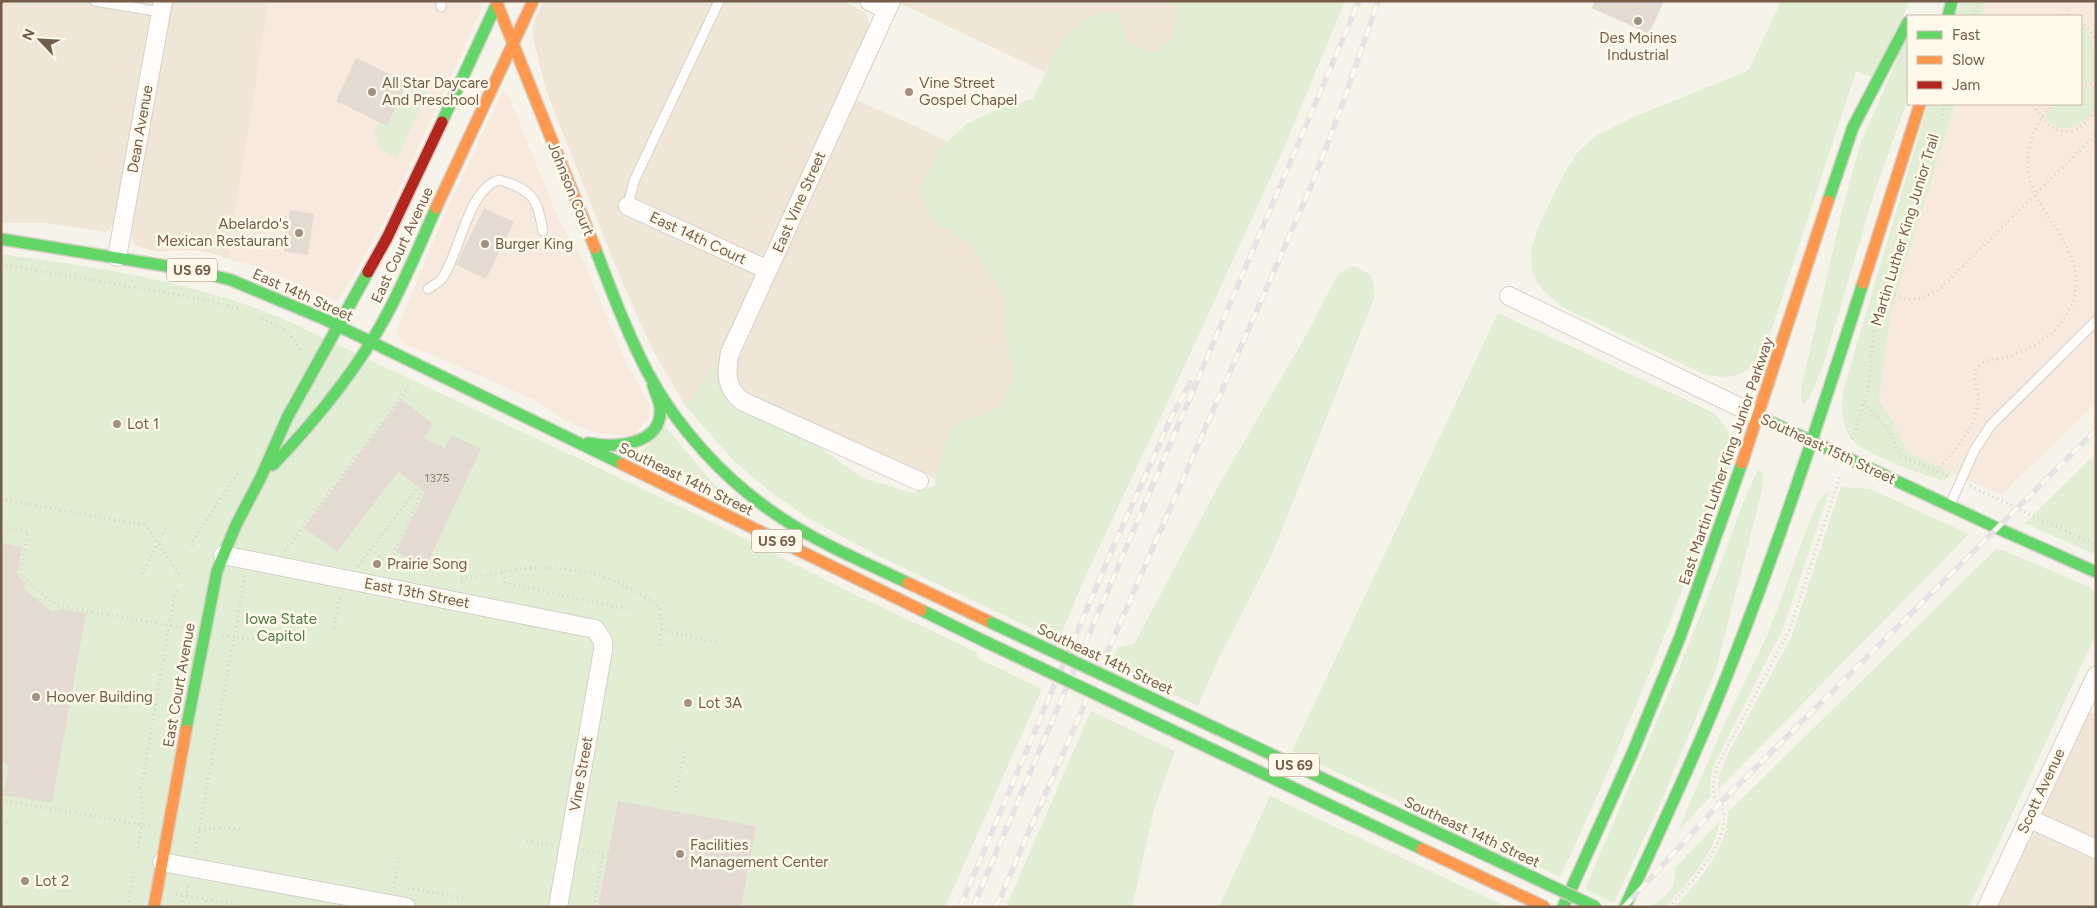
<svg xmlns="http://www.w3.org/2000/svg" width="2097" height="908" font-family="Figtree,sans-serif">
	<style>
		.residential { fill: #f0e6d7 }
		.commercial { fill: #f7e9dd }
		.green { fill: #e1eed4 }
		.building { fill: #e3dbd1 }
		.lines { fill: none; stroke-linecap: round; stroke-linejoin: round }
		.lane-casing { stroke: #d5d0c8; stroke-width: 11 }
		.street-casing { stroke: #d5d0c8; stroke-width: 20 }
		.fast-casing { stroke: #d6d0c8; stroke-width: 14 }
		.slow-casing { stroke: #d6d0c8; stroke-width: 14 }
		.jam-casing { stroke: #d6d0c8; stroke-width: 14 }
		.path { stroke: #dad3cd; stroke-width: 3; stroke-dasharray: 1 4; stroke-linecap: butt }
		.lane { stroke: #fefdfc; stroke-width: 9 }
		.street { stroke: #fefdfc; stroke-width: 18 }
		.fast { stroke: #63d668; stroke-width: 11 }
		.slow { stroke: #ff974d; stroke-width: 11 }
		.jam { stroke: #b3261e; stroke-width: 11 }
		.rail-casing { stroke: #e5e2e4; stroke-width: 5.5 }
		.rail { stroke: #fff9eb; stroke-width: 4; stroke-dasharray: 11; stroke-linecap: butt }
		.fast-bridge-casing { stroke: #d5cec6; stroke-width: 14; stroke-linecap: butt }
		.slow-bridge-casing { stroke: #d5cec6; stroke-width: 14; stroke-linecap: butt }
		.fast-bridge { stroke: #63d668; stroke-width: 11 }
		.slow-bridge { stroke: #ff974d; stroke-width: 11 }
		.poi-dot { fill: #a29181; stroke: #fff9eb; stroke-width: 2 }
		.labels { text-anchor: middle; stroke-width: 5; stroke-linejoin: round; paint-order: stroke }
		.number-label { font-size: 12px; fill: #927e6d }
		.shield { fill: #fff9eb; stroke: #9e8b7a; stroke-width: 1 }
		.shield-label { font-size: 14px; font-weight: bold; fill: #755c49 }
		.poi-label { font-size: 15px; fill: #755c49; stroke: #fff9eb; text-anchor: start }
		.street-label { font-size: 15px; fill: #755c49; stroke: #fff9eb }
		.park-label { font-size: 15px; fill: #4e7b41; stroke: #fff9eb }
	</style>
	<rect width="100%" height="100%" fill="#f6f3ea"/>
	<path class="residential" d="M1 1H153L114 222 110 230 105 232 47 223H1Z
		M171 1H269L228 259 211 253 195 250 156 251 141 248 135 245 130 235Z
		M544 1H843L866 13 869 22 870 30 721 354 686 407 651 347 615 265 546 90 533 37 534 22Z
		M900 1H1173L1177 16 1168 43 1153 53 1127 43 1116 11 1060 41 1045 72 899 3Z
		M855 99 947 141 937 151 933 221 969 243 1005 299 1004 323 1012 376 1001 407 964 421 948 430 936 479 749 394 736 383 738 361Z
		M2086 710 2096 714V907H1994Z"/>
	<path class="commercial" d="M269 1H480L482 8 385 220 338 301 256 266 228 259Z
		M1987 1H2096V403L2001 495 1907 452 1894 423 1879 400 1890 316 1955 104H2081V16H1981Z
		M504 92 508 94 559 221 583 259 624 359 649 404V417L633 436 596 433 564 420 535 400 404 343 398 335V327L444 216 502 93Z"/>
	<path class="green" d="M1173 1H1345L1284 148 1186 363 1087 573 1058 641 878 556 808 518 772 493 735 462 686 407 721 354 718 372 722 386 816 444 862 478 913 493 934 486 948 430 964 421 1001 407 1012 376 1004 323 1005 299 969 243 933 221 918 192 937 151 968 123 996 110 1033 99 1060 41 1096 13 1116 11 1127 43 1153 53 1168 43 1177 16Z
		M1781 1H1910L1873 77 1856 71 1764 353C1743 376 1738 379 1706 375L1562 307 1542 289 1532 272 1531 250 1540 223 1564 174 1577 153 1596 136 1634 117 1749 70Z
		M1961 1H1987L1981 16H1956Z
		M2081 23C2097 41 2096 58 2096 81L2081 84Z
		M1908 34V98L1873 197 1822 369 1809 399 1803 404 1801 400V389L1843 207 1860 145Z
		M407 82 428 92 397 158 381 150 374 133 379 122 387 125Z
		M2096 85C2096 91 2097 99 2095 105 2086 128 2061 137 2045 117L2057 104H2081V90Z
		M1928 104H1955L1890 316 1879 400 1894 423 1907 452 1952 473 1945 480C1928 478 1867 454 1855 443 1841 429 1841 409 1843 391Z
		M1 254C96 267 192 281 281 318L692 512 850 592 978 653 977 658 1042 689 945 907H1Z
		M1353 266 1370 274 1374 285V299L1273 552 1218 660 1198 706 1110 665 1118 647 1134 644 1220 483 1305 337 1338 274Z
		M1498 313 1708 410C1721 418 1731 430 1731 447 1732 469 1710 514 1702 537 1660 652 1612 766 1560 877L1292 751Z
		M665 426 713 483 745 507 743 510 640 453Z
		M2096 453V555L2025 523Z
		M1758 470 1763 473 1762 490 1716 670 1661 802 1614 903 1585 889 1675 679 1717 574 1746 495Z
		M1841 487 1870 489 1969 534 1718 790 1719 776 1728 754 1791 638Z
		M1829 491 1784 626 1713 767 1710 787 1711 796 1678 831 1727 718 1768 634 1812 515 1818 502Z
		M1997 548 2090 587 2096 594V634L1969 907H1675C1699 880 1727 851 1728 812Z
		M1091 711 1175 751 1154 810 1132 907H1006Z
		M1270 796 1507 907H1219Z
		M1720 821C1713 856 1689 882 1665 907H1650C1667 894 1677 891 1675 868Z"/>
	<path class="building" d="M1595 1H1664L1649 34 1592 8Z
		M356 58 407 82 387 126 336 101Z
		M484 208 514 222 486 279 456 265Z
		M290 210 314 214 308 255 284 251Z
		M401 399 433 424 424 438 445 448 451 435 481 449 426 566 396 552 425 492 398 472 337 552 304 528Z
		M1 543 22 547 17 575 25 582 24 589 52 612 62 609 86 613 52 803 3 795 9 767 1 760Z
		M618 801 756 826 741 907H598Z"/>
	<g class="lines">
		<g class="lane-casing">
			<path id="lane" d="M95 1 161 12
				M441 7V1
				M628 206 634 181 719 1
				M428 289C433 286 440 282 443 277 460 252 468 189 499 180 533 190 537 198 543 231
				M1950 505 1974 451 1991 425 2096 321"/>
		</g>
		<g class="street-casing">
			<path id="street" d="M869 1 887 10
				M891 1 730 353C726 373 725 387 742 401L919 481
				M628 206 768 270
				M117 257 163 1
				M1509 296 1758 416
				M223 555 595 629 603 641V650L558 907
				M2028 818 2096 849
				M162 862 406 907
				M1987 907 2096 676"/>
		</g>
		<g class="fast-casing">
			<path id="fast" d="M1948 16 1952 1
				M442 122 498 1
				M1828 201 1853 127 1908 22
				M1 239 191 270 231 280 324 319 622 464
				M595 248C611 290 627 333 648 373 678 429 725 480 777 515 818 543 864 562 908 583
				M1758 416 1997 528 2096 572
				M588 443C614 448 664 446 660 407 659 400 655 392 653 385
				M273 465C315 421 357 370 386 316 405 281 420 244 436 208
				M921 610 984 641
				M186 730 217 571 236 525 261 477 287 418 368 272
				M1563 907 1632 754 1680 637 1742 463
				M1625 907C1657 836 1691 765 1720 693 1774 559 1819 421 1863 283"/>
		</g>
		<g class="slow-casing">
			<path id="slow" d="M496 1 595 248
				M436 208 533 1
				M1863 283 1920 104
				M1742 463 1828 201
				M622 464 921 610
				M908 583 992 623
				M154 907 186 730"/>
		</g>
		<g class="jam-casing">
			<path id="jam" d="M368 272 387 238 442 122"/>
		</g>
		<path class="path" d="M1974 16 1980 1
			M2053 16 2067 14 2073 16
			M2081 21 2088 28 2096 40
			M2081 87 2096 82
			M2034 104C2049 138 2079 142 2096 107
			M1942 115 1945 104
			M2092 115 2096 119
			M1 264 207 300 238 308
			M1885 292C1912 301 1913 303 1939 290L2096 134
			M262 318 288 332 302 352
			M1864 403 1888 429 1901 456 1951 477
			M1852 439 1868 391 1874 328
			M1937 472C1942 463 1946 461 1951 454 1963 441 1975 423 1978 405 1981 392 1967 373 1982 363 1989 357 1999 360 2007 357 2040 347 2074 322 2076 285 2079 229 2010 203 2032 138 2037 125 2043 114 2054 104
			M1970 486 2096 545
			M1 499 144 525 147 527 181 577
			M1 527 28 532 20 575 57 606 185 628
			M192 546 195 537 238 472
			M370 550 400 572
			M285 551 409 386
			M358 566 418 487
			M385 572 423 490
			M503 572 505 583 627 609
			M142 574 167 526
			M461 579 524 568H555L582 571 613 580 653 601 660 609 662 630
			M334 628 340 595
			M223 635 275 643
			M659 645 662 630 717 643
			M676 792 685 750
			M1 800 150 826
			M1 822 9 823
			M199 830 220 828 241 829
			M527 841 554 846
			M138 848 143 819 141 788 174 598 177 590
			M583 850 608 855
			M1 853 2 854
			M195 853 245 576
			M394 888 399 857
			M408 888 467 899
			M176 894 187 896 189 883
			M187 896 249 907
			M128 907 134 869
			M181 907 183 895
			M205 907 206 900
			M594 907 603 854
			M1669 907C1690 884 1726 847 1724 814 1723 808 1719 806 1716 801 1711 790 1714 777 1717 767L1790 629 1840 476"/>
		<use href="#lane" class="lane"/>
		<use href="#street" class="street"/>
		<use href="#fast" class="fast"/>
		<use href="#slow" class="slow"/>
		<use href="#jam" class="jam"/>
		<g class="rail-casing">
			<path id="rail" d="M960 907 1112 550 1171 418 1190 383
				M973 907 1359 1
				M996 907 1312 184 1344 100 1378 1
				M1624 907 1719 804 2096 430"/>
		</g>
		<use href="#rail" class="rail"/>
		<g class="fast-bridge-casing">
			<path id="fast-bridge" d="M992 623 1596 907
				M984 641 1422 849"/>
		</g>
		<g class="slow-bridge-casing">
			<path id="slow-bridge" d="M1422 849 1545 907"/>
		</g>
		<use href="#fast-bridge" class="fast-bridge"/>
		<use href="#slow-bridge" class="slow-bridge"/>
	</g>
	<g class="poi-dot">
		<circle cx="1638" cy="21" r="5"/>
		<circle cx="372" cy="92" r="5"/>
		<circle cx="909" cy="92" r="5"/>
		<circle cx="299" cy="233" r="5"/>
		<circle cx="485" cy="244" r="5"/>
		<circle cx="117" cy="424" r="5"/>
		<circle cx="377" cy="564" r="5"/>
		<circle cx="36" cy="697" r="5"/>
		<circle cx="688" cy="703" r="5"/>
		<circle cx="680" cy="854" r="5"/>
		<circle cx="25" cy="881" r="5"/>
	</g>
	<g class="labels">
		<g class="number-label">
			<text x="437" y="482">1375</text>
		</g>
		<g class="shield">
			<rect x="167" y="258.5" width="50" height="23" rx="4"/>
			<rect x="752" y="529.5" width="50" height="23" rx="4"/>
			<rect x="1269" y="753.5" width="50" height="23" rx="4"/>
		</g>
		<g class="shield-label">
			<text x="192" y="275">US 69</text>
			<text x="777" y="546">US 69</text>
			<text x="1294" y="770">US 69</text>
		</g>
		<g class="poi-label">
			<text x="1638" y="43" text-anchor="middle">Des Moines<tspan x="1638" dy="17">Industrial</tspan></text>
			<text x="382" y="88">All Star Daycare<tspan x="382" dy="17">And Preschool</tspan></text>
			<text x="919" y="88">Vine Street<tspan x="919" dy="17">Gospel Chapel</tspan></text>
			<text x="289" y="229" text-anchor="end">Abelardo's<tspan x="289" dy="17">Mexican Restaurant</tspan></text>
			<text x="495" y="249">Burger King</text>
			<text x="127" y="429">Lot 1</text>
			<text x="387" y="569">Prairie Song</text>
			<text x="46" y="702">Hoover Building</text>
			<text x="698" y="708">Lot 3A</text>
			<text x="690" y="850">Facilities<tspan x="690" dy="17">Management Center</tspan></text>
			<text x="35" y="886">Lot 2</text>
		</g>
		<g class="street-label">
			<text transform="translate(140 129) rotate(-80)" y="5">Dean Avenue</text>
			<text transform="translate(571 189) rotate(68)" y="5">Johnson Court</text>
			<text transform="translate(799 202) rotate(-66)" y="5">East Vine Street</text>
			<text transform="translate(1905 230) rotate(-73)" y="5">Martin Luther King Junior Trail</text>
			<text transform="translate(698 238) rotate(25)" y="5">East 14th Court</text>
			<text transform="translate(402 245) rotate(-65)" y="5">East Court Avenue</text>
			<text transform="translate(303 295) rotate(24)" y="5">East 14th Street</text>
			<text transform="translate(1828 449) rotate(25)" y="5">Southeast 15th Street</text>
			<text transform="translate(1726 461) rotate(-71)" y="5">East Martin Luther King Junior Parkway</text>
			<text transform="translate(686 479) rotate(26)" y="5">Southeast 14th Street</text>
			<text transform="translate(417 593) rotate(11)" y="5">East 13th Street</text>
			<text transform="translate(1105 659) rotate(25)" y="5">Southeast 14th Street</text>
			<text transform="translate(179 685) rotate(-80)" y="5">East Court Avenue</text>
			<text transform="translate(581 774) rotate(-80)" y="5">Vine Street</text>
			<text transform="translate(2041 791) rotate(-65)" y="5">Scott Avenue</text>
			<text transform="translate(1472 832) rotate(25)" y="5">Southeast 14th Street</text>
		</g>
		<g class="park-label">
			<text x="281" y="624">Iowa State<tspan x="281" dy="17">Capitol</tspan></text>
		</g>
	</g>
	<rect width="2097" height="908" fill="none" stroke="#755c49" stroke-width="5"/>
	<rect x="1907" y="15" width="175" height="90" fill="#fff9eb" stroke="#c8baaa"/>
	<rect x="1917" y="31" width="25" height="8" fill="#63d668" stroke="#c8baaa"/>
	<text x="1952" y="40" font-size="15" fill="#755c49">Fast</text>
	<rect x="1917" y="56" width="25" height="8" fill="#ff974d" stroke="#c8baaa"/>
	<text x="1952" y="65" font-size="15" fill="#755c49">Slow</text>
	<rect x="1917" y="81" width="25" height="8" fill="#b3261e" stroke="#c8baaa"/>
	<text x="1952" y="90" font-size="15" fill="#755c49">Jam</text>
	<g transform="translate(40 40) rotate(295)" stroke="#fff9eb" stroke-width="4" paint-order="stroke">
	<path d="M0-4L9 19L0 12L-9 19Z" fill="#755c49"/>
	<text y="-8" font-size="14" font-weight="bold" text-anchor="middle" fill="#755c49">N</text>
	</g>
</svg>
